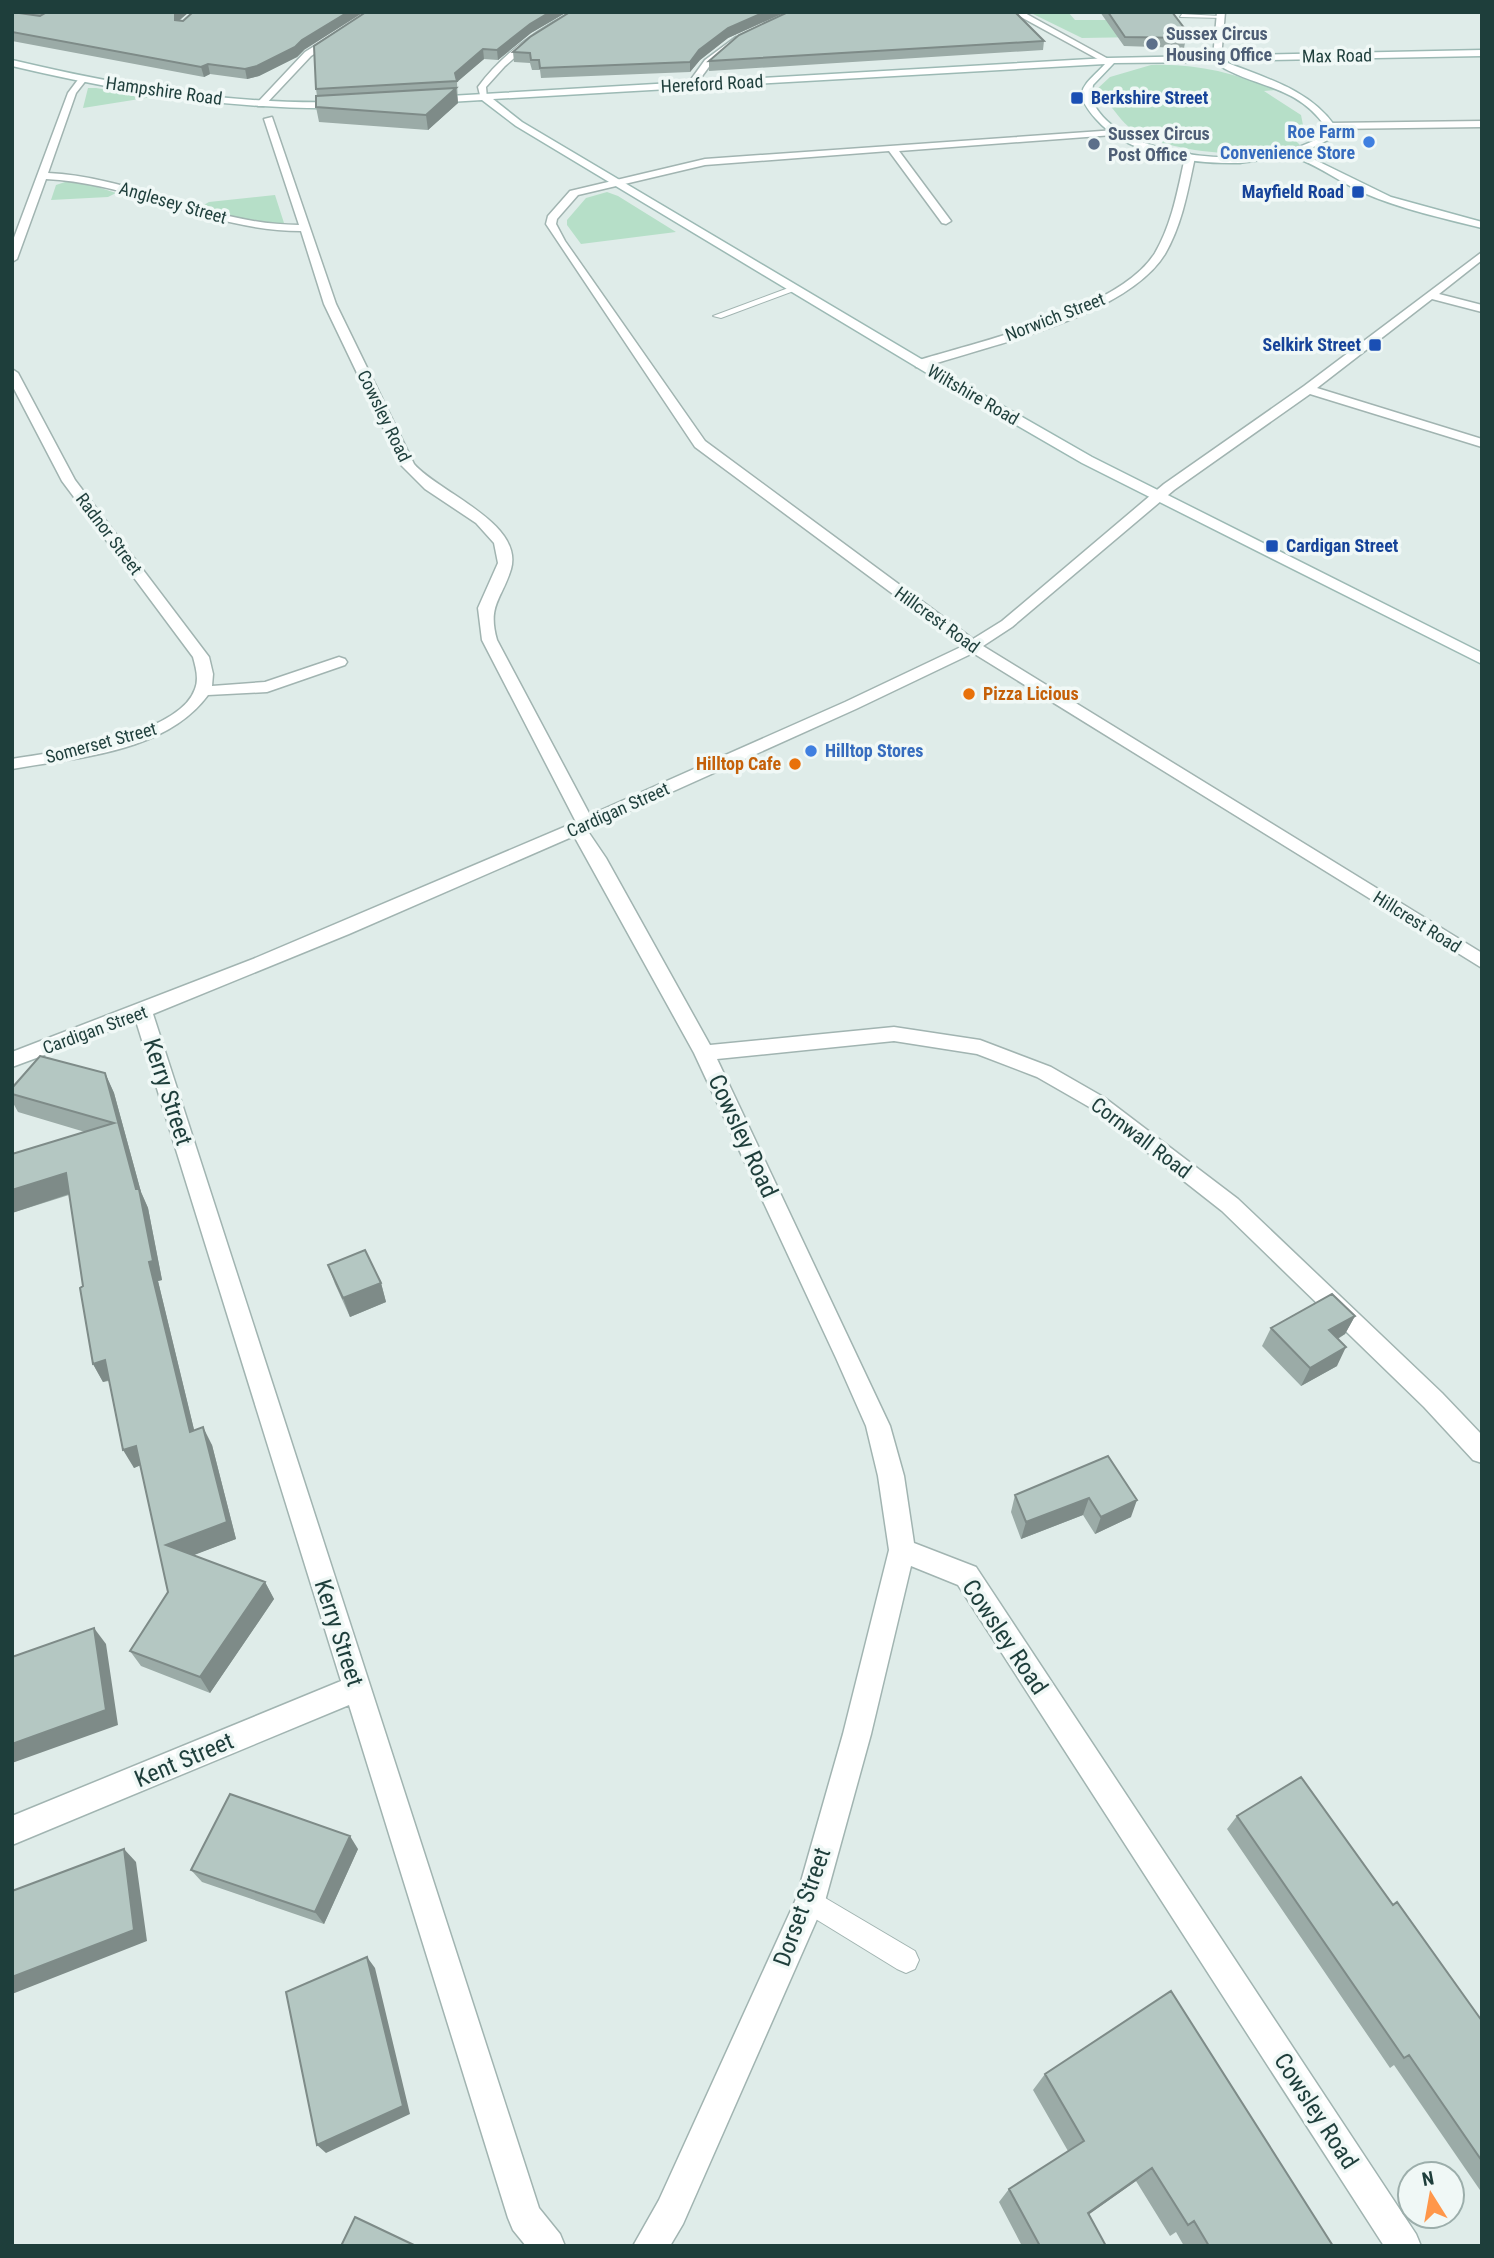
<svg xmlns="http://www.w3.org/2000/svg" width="1494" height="2258" font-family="'Roboto Condensed',sans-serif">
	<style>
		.green { fill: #b6dfc8 }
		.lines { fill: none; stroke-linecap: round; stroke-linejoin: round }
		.lane-casing { stroke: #a1b4b1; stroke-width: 2 }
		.street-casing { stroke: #a1b4b1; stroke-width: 3 }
		.secondary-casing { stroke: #9cb9b4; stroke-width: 3 }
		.lane { fill: #fff; fill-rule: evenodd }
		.street { fill: #fff; fill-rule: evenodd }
		.secondary { fill: #fff; fill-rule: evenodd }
		.wall { fill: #9baba7 }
		.shaded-wall { fill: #7e8b88 }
		.building { fill: #b4c7c2; stroke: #7e8b88; stroke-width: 2 }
		.service-dot { fill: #5c6f8a; stroke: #f0f8f6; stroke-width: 2.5 }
		.transit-dot { fill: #1a4fb4; stroke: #f0f8f6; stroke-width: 2.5 }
		.shop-dot { fill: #3f7fe0; stroke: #f0f8f6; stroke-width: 2.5 }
		.food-dot { fill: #e8710a; stroke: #f0f8f6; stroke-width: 2.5 }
		.labels { text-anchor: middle; stroke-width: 7; stroke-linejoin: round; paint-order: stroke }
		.far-service-label { font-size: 18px; font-weight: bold; fill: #4e5e75; stroke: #f0f8f6; text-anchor: start }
		.far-street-label { font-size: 18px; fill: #1e3e3b; stroke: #f0f8f6 }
		.far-transit-label { font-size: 18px; font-weight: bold; fill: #164399; stroke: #f0f8f6; text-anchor: start }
		.far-shop-label { font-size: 18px; font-weight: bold; fill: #366cbe; stroke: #f0f8f6; text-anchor: end }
		.far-food-label { font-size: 18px; font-weight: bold; fill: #c56008; stroke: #f0f8f6; text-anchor: start }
		.street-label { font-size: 21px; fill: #1e3e3b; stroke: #f0f8f6 }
		.near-street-label { font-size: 24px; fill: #1e3e3b; stroke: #f0f8f6 }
	</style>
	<rect width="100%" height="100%" fill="#dfece9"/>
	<path class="green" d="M1068 12 1075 20H1119L1142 37 1082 38 1033 14Z
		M1151 65C1196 63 1234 73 1276 90L1264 91 1301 115 1304 130 1296 141 1301 146C1254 159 1172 155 1132 129 1121 122 1115 110 1106 101L1098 100 1096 90 1110 77Z
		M88 88H96L152 97 83 108Z
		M68 181H79L116 193 108 197 51 200 56 185Z
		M607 192 618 196 676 232 581 244 567 225V220L586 198Z
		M275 195 284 223C259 229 227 213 202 206L209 202Z"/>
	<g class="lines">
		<g class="lane-casing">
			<path id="lane" d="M1182 14 1220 16 1223 18 1180 17Z
				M791 287 799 289 721 318 713 316Z
				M810 1889 915 1951 919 1960 915 1969 906 1973 897 1969 801 1910 798 1901 801 1892Z"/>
		</g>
		<g class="street-casing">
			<path id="street" d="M369 12H379L311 56 264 106H258V102L305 52Z
				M572 12H583L529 45 505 66 486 87 487 99H481L478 87C502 54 535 31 572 12Z
				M1012 12H1023L1112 61 1105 63Z
				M1217 12H1225L1221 58 1217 61 1213 58Z
				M736 37 743 39 711 64 694 87H688L687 85 705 60Z
				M80 77 87 79 76 93 48 173C135 177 211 225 299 225L264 119 272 117 336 304 414 464C438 492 524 523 511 569 502 599 487 605 497 640L590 815 845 702 963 646 695 447 546 224 548 216 570 191 705 159 1116 130V134L1113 135 899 151 951 221 946 224 942 223 889 151 705 165 578 195 557 219 556 224 565 241 705 441 973 639 1002 621 1164 484 1304 386 1482 252V260L1439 294 1482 305V312L1432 299 1317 388 1482 439V447L1310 394 1174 490 1012 627 983 646 1482 953V968L973 653 856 709 587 830 606 858 710 1045 894 1027 980 1040 1051 1067 1105 1098 1238 1199 1442 1393 1482 1435V1463L1473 1460 1424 1407 1222 1211 1091 1108 1037 1077 977 1054 894 1041 717 1059 890 1426 904 1476 914 1543 976 1567 1416 2234 1421 2246H1384L958 1585 911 1566 871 1734 825 1901 683 2224 670 2246H633L659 2200 796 1899 843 1734 889 1550 878 1476 866 1426 836 1358 694 1053 574 836 349 934 153 1014 539 2208 560 2234 565 2246H526L513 2230 508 2218 349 1705 12 1845V1816L341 1681 136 1021 12 1067V1052L253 959 576 822 482 640 478 608 498 563 494 543 476 523 425 489 401 465 324 304 301 231C212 231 134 183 46 179L17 259 12 262V243L68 93Z
				M1482 121V127L1330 129 1325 126 1330 123Z
				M1190 154 1195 157C1188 190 1182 225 1165 254 1127 316 991 345 924 367H916V361C979 341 1119 311 1155 253 1172 224 1178 189 1185 157Z
				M12 369 18 373 75 480 209 657 213 674 212 686 265 682 339 657 345 659 347 662 345 665 267 692 208 695C165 753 78 757 12 769V759C55 752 179 736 195 689 199 679 196 668 193 657L62 481 12 385Z"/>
		</g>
		<g class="secondary-casing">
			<path id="secondary" d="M1482 50V56L1223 61C1264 78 1308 88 1335 126L1330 139 1301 153 1391 197 1482 222V228C1442 218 1401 209 1364 193 1343 184 1313 162 1293 157 1286 155 1251 162 1240 163 1193 164 1128 156 1096 119 1070 90 1085 86 1105 64L493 99 522 122 938 369 1092 457 1482 653V664L1082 463 930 375 516 126 482 100 432 103 427 100 432 97 1108 58ZM1214 62C1251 88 1295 83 1325 126L1321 137C1306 145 1292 150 1276 154 1224 164 1114 155 1091 98L1093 85 1114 63Z
				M12 60C122 86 230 105 343 102L348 105 343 108C230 110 122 92 12 66Z"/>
		</g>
		<use href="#lane" class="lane"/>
		<use href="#street" class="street"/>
		<use href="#secondary" class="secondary"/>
	</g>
	<path class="wall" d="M12 12H189L179 21 304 50 297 57 259 76 247 79 210 74 204 77 12 41Z
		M366 12H567L531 33 498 60 484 59 457 82 458 103 428 130 319 122 316 107 317 96 316 89Z
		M570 12H786L728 38 700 60 690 72 541 78 540 70H532L530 63 514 62 513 52Z
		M1100 12H1172L1188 33 1186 43H1185L1184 48 1124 46Z
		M1044 41 1043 50 709 71V61Z
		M105 1073 114 1093 141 1192 148 1208 162 1280 158 1281 194 1430 212 1445 236 1539 193 1555 265 1582 274 1599 210 1693 141 1666 130 1651 168 1592 140 1465 134 1468 109 1381 103 1382 93 1364 83 1286 69 1195 12 1213V1154L85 1132 18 1112 12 1101V1088Z
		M328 1265 381 1283 386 1302 350 1317 335 1284Z
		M1355 1316 1345 1334 1338 1339 1337 1366 1301 1386 1262 1346 1271 1328Z
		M1108 1456 1131 1517 1095 1534 1083 1515 1021 1539 1011 1512 1015 1495Z
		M1237 1816 1393 1905 1482 2021V2193L1394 2065 1390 2068 1227 1829Z
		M358 1849 324 1924 202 1882 191 1870Z
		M1045 2074 1333 2246H1184L1176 2232 1170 2236 1136 2181 1089 2214 1106 2246H1022L999 2202 1009 2189 1068 2151 1033 2090Z"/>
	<path class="shaded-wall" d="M189 12 177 22 175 20V13Z
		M348 12H364L304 50 297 57 259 76 247 79 245 69 302 40Z
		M550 12H567L531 33 498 60 497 50 530 24Z
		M765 12H786L728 38 700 60 690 72V62L699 50 728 28Z
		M483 49 484 59 457 82 455 73Z
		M208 64 210 74 204 77 201 67Z
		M456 88 458 103 428 130 426 115Z
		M105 1073 114 1093 141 1192 148 1208 162 1280 158 1281 199 1450 190 1432 149 1262 136 1189Z
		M66 1173 75 1192 12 1213V1190Z
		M381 1283 386 1302 350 1317 343 1298Z
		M1355 1316 1345 1334 1320 1349 1329 1330Z
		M1346 1347 1337 1366 1301 1386 1310 1368Z
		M105 1360 115 1378 103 1382 93 1364Z
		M203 1427 212 1445 236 1539 176 1562 166 1545Z
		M136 1446 146 1463 134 1468 123 1450Z
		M1089 1498 1083 1515 1021 1539 1026 1522Z
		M1137 1500 1131 1517 1095 1534 1101 1517Z
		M265 1582 274 1599 210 1693 200 1677Z
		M94 1628 106 1644 118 1725 12 1763V1744Z
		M350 1836 358 1849 324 1924 315 1912Z
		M124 1849 136 1862 147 1941 12 1994V1977Z
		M367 1957 375 1968 410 2114 326 2153 317 2145Z
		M1152 2168 1136 2181 1074 2225 1088 2213Z"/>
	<path class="building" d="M12 12 40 16 47 12H175V20L183 21 193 12H348L302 40 295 47 257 66 245 69 208 64 201 67 12 32Z
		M366 12H550L530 24 497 50 483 49 455 73 457 81 316 89 314 46Z
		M570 12H765L728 28 699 50 690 62 540 68 539 60H531L530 53 513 52 530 37Z
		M788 12H1015L1044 41 709 61 739 35Z
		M1108 12H1172L1188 33H1182L1186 38 1125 37Z
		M456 88 426 115 316 107V96Z
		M40 1056 105 1073 136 1189H139L153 1261 149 1262 190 1432 203 1427 227 1522 166 1545 265 1582 200 1677 130 1651 168 1592 136 1446 123 1450 105 1360 93 1364 80 1288 83 1286 66 1173 12 1190V1154L114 1123 12 1094V1088Z
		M365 1250 381 1283 343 1298 328 1265Z
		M1332 1294 1355 1316 1329 1330 1346 1347 1310 1368 1271 1328Z
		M1108 1456 1137 1500 1101 1517 1089 1498 1026 1522 1015 1495Z
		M94 1628 106 1710 12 1744V1657Z
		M1301 1777 1393 1905 1397 1902 1482 2021V2161L1409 2055 1404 2058 1237 1816Z
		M230 1794 350 1836 315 1912 191 1870Z
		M124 1849 134 1930 12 1977V1891Z
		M367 1957 403 2106 317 2145 286 1992Z
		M1171 1991 1333 2246H1209L1194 2221 1188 2225 1152 2168 1088 2213 1106 2246H1040L1009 2189 1084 2141 1045 2074Z
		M355 2217 416 2246H341Z"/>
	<g class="service-dot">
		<circle cx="1152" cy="44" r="7"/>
		<circle cx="1094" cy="144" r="7"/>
	</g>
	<g class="transit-dot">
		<rect x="1070" y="91" width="14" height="14" rx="3.5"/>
		<rect x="1351" y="185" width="14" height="14" rx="3.5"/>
		<rect x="1368" y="338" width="14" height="14" rx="3.5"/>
		<rect x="1265" y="539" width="14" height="14" rx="3.5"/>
	</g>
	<g class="shop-dot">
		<circle cx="1369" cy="142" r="7"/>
		<circle cx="811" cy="751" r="7"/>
	</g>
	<g class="food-dot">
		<circle cx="969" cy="694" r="7"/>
		<circle cx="795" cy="764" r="7"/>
	</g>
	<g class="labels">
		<g class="far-service-label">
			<text x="1166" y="40">Sussex Circus<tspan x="1166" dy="21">Housing Office</tspan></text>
			<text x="1108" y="140">Sussex Circus<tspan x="1108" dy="21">Post Office</tspan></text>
		</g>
		<g class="far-street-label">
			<text transform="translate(1337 56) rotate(-1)" y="6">Max Road</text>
			<text transform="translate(712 84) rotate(-3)" y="6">Hereford Road</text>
			<text transform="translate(164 91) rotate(8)" y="6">Hampshire Road</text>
			<text transform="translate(173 203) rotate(16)" y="6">Anglesey Street</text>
			<text transform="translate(1055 317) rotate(-21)" y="6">Norwich Street</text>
			<text transform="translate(973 395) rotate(30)" y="6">Wiltshire Road</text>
			<text transform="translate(384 416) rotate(64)" y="6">Cowsley Road</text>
			<text transform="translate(109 534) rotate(53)" y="6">Radnor Street</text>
			<text transform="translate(937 620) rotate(36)" y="6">Hillcrest Road</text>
			<text transform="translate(101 743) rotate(-15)" y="6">Somerset Street</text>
			<text transform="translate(618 810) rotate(-24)" y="6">Cardigan Street</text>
			<text transform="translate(1417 922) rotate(32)" y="6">Hillcrest Road</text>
			<text transform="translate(95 1030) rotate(-20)" y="6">Cardigan Street</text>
		</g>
		<g class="far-transit-label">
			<text x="1091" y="104">Berkshire Street</text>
			<text x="1344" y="198" text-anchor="end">Mayfield Road</text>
			<text x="1361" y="351" text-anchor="end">Selkirk Street</text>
			<text x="1286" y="552">Cardigan Street</text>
		</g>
		<g class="far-shop-label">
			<text x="1355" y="138">Roe Farm<tspan x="1355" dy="21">Convenience Store</tspan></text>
			<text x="825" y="757" text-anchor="start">Hilltop Stores</text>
		</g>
		<g class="far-food-label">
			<text x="983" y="700">Pizza Licious</text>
			<text x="781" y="770" text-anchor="end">Hilltop Cafe</text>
		</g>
		<g class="street-label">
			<text transform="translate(1141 1138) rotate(37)" y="7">Cornwall Road</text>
		</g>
		<g class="near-street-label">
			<text transform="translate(168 1092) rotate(72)" y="8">Kerry Street</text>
			<text transform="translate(743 1136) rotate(65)" y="8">Cowsley Road</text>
			<text transform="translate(339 1633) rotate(72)" y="8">Kerry Street</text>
			<text transform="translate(1005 1637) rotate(56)" y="8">Cowsley Road</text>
			<text transform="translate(184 1760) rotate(-23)" y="8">Kent Street</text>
			<text transform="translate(802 1907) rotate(-70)" y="8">Dorset Street</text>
			<text transform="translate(1316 2111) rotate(57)" y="8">Cowsley Road</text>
		</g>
	</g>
	<rect width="1494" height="2258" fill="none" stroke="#1e3e3b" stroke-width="28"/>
	<g transform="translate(1431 2195) rotate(349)"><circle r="33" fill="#f0f8f6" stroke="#9caeab" stroke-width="2"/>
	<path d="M0-5L12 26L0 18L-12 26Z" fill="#ff974a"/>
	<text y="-10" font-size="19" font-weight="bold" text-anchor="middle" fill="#1e3e3b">N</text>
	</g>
</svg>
